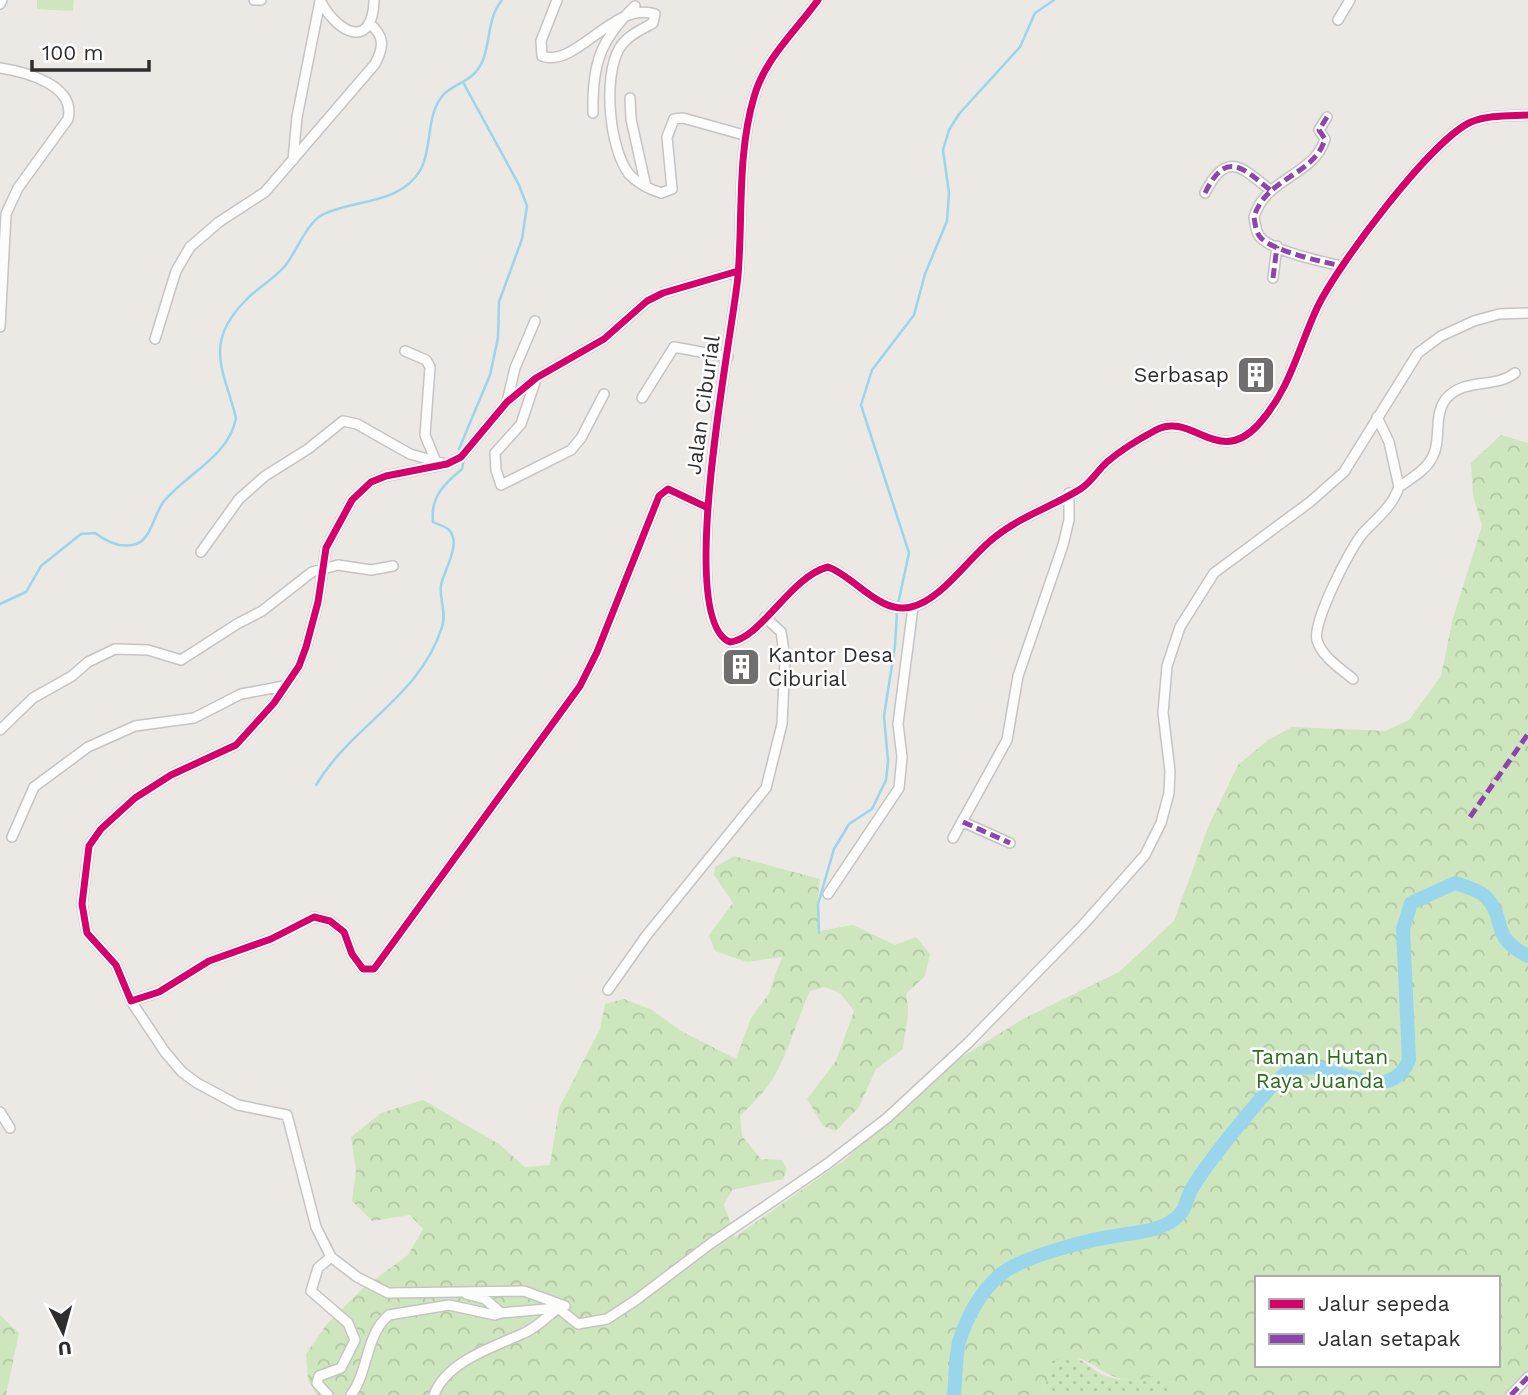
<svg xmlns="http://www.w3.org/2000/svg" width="1528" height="1395" font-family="'Work Sans',sans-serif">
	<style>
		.grass { fill: url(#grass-dots) }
		.forest { fill: url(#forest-crowns); fill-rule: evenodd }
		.park { fill: #cee6be }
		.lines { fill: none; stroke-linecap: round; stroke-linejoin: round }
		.stream { stroke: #99d6ec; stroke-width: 2.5 }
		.river { stroke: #99d6ec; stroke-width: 14 }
		.street-casing { stroke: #c5c4c5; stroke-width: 12 }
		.street { stroke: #fcfcfb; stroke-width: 9 }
		.quiet { stroke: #8e44ad; stroke-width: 5; stroke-dasharray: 10 5; stroke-linecap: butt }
		.cycleway-casing { stroke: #fff; stroke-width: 11 }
		.cycleway { stroke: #d6006c; stroke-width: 7 }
		.labels { text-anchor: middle; stroke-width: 5; stroke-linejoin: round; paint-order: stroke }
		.poi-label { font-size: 21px; fill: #2e2e2e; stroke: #fff; text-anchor: end }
		.street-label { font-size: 21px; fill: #2e2e2e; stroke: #fff }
		.park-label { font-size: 21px; fill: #2c6e1b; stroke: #fff }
	</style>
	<defs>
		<pattern id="grass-dots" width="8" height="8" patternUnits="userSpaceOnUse" patternTransform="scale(1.75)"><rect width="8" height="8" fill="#cee6be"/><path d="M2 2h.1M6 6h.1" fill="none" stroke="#b1c6a4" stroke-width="1.8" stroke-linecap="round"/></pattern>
		<pattern id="forest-crowns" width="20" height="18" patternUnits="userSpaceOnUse" patternTransform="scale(1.75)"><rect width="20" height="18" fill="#cee6be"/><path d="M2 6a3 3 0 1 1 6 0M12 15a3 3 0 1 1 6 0" fill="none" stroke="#b1c6a4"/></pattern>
	</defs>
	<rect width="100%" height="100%" fill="#ece8e4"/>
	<path class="grass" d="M1066 1356C1087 1358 1089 1370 1106 1376 1121 1381 1142 1380 1157 1374L1170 1382 1173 1395H1037L1044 1390 1052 1361Z"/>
	<path class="forest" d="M1501 435 1528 443V1372L1511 1395H1173L1170 1382 1157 1375C1098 1395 1099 1344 1052 1361L1044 1390 1037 1395H317L308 1380 306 1354 327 1324 362 1289 408 1255 423 1229 410 1215 372 1221 352 1201 356 1171 351 1137 381 1113 423 1100 499 1144 525 1167 550 1165 559 1108 600 1029 605 1004 624 999 652 1010 681 1031 736 1059 751 1018 768 995 782 957 747 962 715 951 709 935 733 903 714 875 715 867 734 856 820 879 817 905 819 931 853 925 895 945 916 937 930 954 925 976 906 994C911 1015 905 1027 903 1049L876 1069 859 1107 836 1131 823 1126 807 1099 836 1061 854 1011 840 993 825 987 810 991C796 1021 788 1056 770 1083 762 1095 750 1106 740 1116L742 1136 761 1159 782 1160 787 1169 783 1179 732 1190 724 1205 735 1237 847 1158 890 1113 939 1071 1023 1019 1119 972 1174 921 1208 827 1238 765 1268 740 1292 727 1385 731 1409 720 1441 676 1453 618 1482 526 1473 495 1471 463ZM1257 1278H1498V1365H1257Z
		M0 1315 19 1333 6 1395H0Z"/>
	<path class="park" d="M37 0H74L73 11 37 9Z"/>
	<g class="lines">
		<path class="stream" d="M0 604 26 592 41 566 81 534 95 533C107 542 121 549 136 544 152 539 154 512 165 500 188 473 229 456 236 418 224 370 203 344 245 301 257 288 274 279 285 266 297 251 306 224 322 215 353 199 401 205 421 169 433 146 425 115 444 94 458 81 474 82 483 60 491 39 487 19 502 0
			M898 604 909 553 861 405 872 370 914 315 925 274 947 221 949 193 943 150 949 130 959 114 1020 47 1035 13 1054 0
			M316 785C352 725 420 697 442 627 447 613 439 599 441 585 444 570 463 542 448 529 444 526 437 524 433 522 430 497 445 483 462 469L464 459 459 449 490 375 498 338 499 302 522 239 527 206 519 185 464 84
			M819 933 818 904 834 849 849 824 872 809 886 780 888 761 884 716 895 646 897 611"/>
		<path class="river" d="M954 1395C956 1378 955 1358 959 1342 967 1317 980 1292 1000 1275 1022 1256 1092 1239 1121 1235 1140 1232 1166 1230 1180 1214 1186 1209 1187 1197 1191 1190 1202 1170 1271 1081 1289 1071 1326 1052 1386 1113 1409 1060L1403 929 1411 903 1455 883C1464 886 1478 890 1485 896 1508 919 1488 936 1528 956"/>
		<g class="street-casing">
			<path id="street" d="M254 0H261
				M557 0 541 41 542 56C576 69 614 0 655 14L653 23C641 30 626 36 619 49 603 77 609 148 629 174 637 183 649 189 661 193L672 189 667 137 674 119 683 118 744 135
				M818 0C795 32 765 58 754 97 737 155 743 216 738 276 733 332 674 620 730 642 761 639 791 576 828 567 854 576 880 615 911 607 942 600 969 557 995 537 1021 516 1054 506 1082 488 1092 481 1098 470 1107 462 1122 449 1139 439 1156 430 1192 411 1218 468 1258 425 1290 390 1298 349 1317 308 1336 267 1431 140 1471 122 1488 115 1509 116 1528 115
				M321 2C338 34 373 50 374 0
				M0 4 2 0
				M1338 20 1350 0
				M0 68C26 72 76 85 68 119L18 188 6 214 0 327
				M630 98 631 119 646 187
				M593 113C592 64 600 40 635 6
				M1327 117 1319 130 1325 139C1314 176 1266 177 1254 217 1255 224 1256 233 1261 238 1273 251 1323 262 1342 266
				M293 160 297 117 320 1
				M1205 193C1226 150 1242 167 1270 190
				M1273 278 1277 246
				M155 339 176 271 190 247 219 222 265 192 375 64C384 47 385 36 369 23
				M405 351 426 360 430 367 425 435 436 462
				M536 379 521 424 495 453 496 470 501 485 571 450 581 438 604 394
				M642 398 674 347 728 357
				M507 402 515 368 535 321
				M1399 487C1410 479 1425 471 1432 458 1442 441 1433 417 1445 400 1463 377 1495 389 1515 373
				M706 507 668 489 659 496 597 652 580 686 374 969H363L352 954 344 932 330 921 314 917 271 939 209 961 159 992 131 1001 116 965 87 933 82 904 89 846 101 829 135 798 171 775 236 745 274 703 299 666 306 647 318 602 326 548 352 500 371 482 386 476 447 464 461 457 507 402 536 378 604 339 647 301 663 293 738 271
				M201 552 239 499 265 476 308 449 343 421 357 424 410 454 442 463
				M1353 679C1340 668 1322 657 1317 640 1312 623 1350 548 1363 533 1377 518 1392 507 1399 487L1389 442 1377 417
				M0 730 33 698 72 676 88 662 115 649 148 650 181 660 237 624 262 611 312 572 338 565 371 570 393 566
				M963 822 1010 843
				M12 837 34 787 88 747 135 726 194 718 241 694 284 686
				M953 838 1007 740 1018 676 1063 545 1069 520V493
				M828 894 899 788 902 757 898 724 913 607
				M608 990 646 936 766 788 782 724 785 659 781 632 765 617
				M131 1001 165 1052 182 1072 197 1083 238 1105 287 1115 316 1227 331 1257 357 1277 388 1293 524 1291 565 1306
				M0 1112 10 1128
				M466 1294 485 1299 501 1313 558 1308
				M328 1395 317 1383 319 1376 341 1368 355 1340 348 1323 311 1291 318 1268 331 1257
				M351 1395C369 1371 365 1335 389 1315L449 1305 495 1315 501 1313
				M434 1395C446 1362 493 1347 522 1334 535 1329 548 1316 558 1308L578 1324 607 1319 636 1300 710 1244 827 1164 887 1118 968 1043 1083 925 1145 855 1161 823 1169 793 1170 771 1163 713 1167 666 1180 627 1214 573 1310 502 1344 472 1418 353 1441 336 1474 321 1499 314 1528 313
				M1511 1395 1528 1377"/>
		</g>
		<use href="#street" class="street"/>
		<path class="quiet" d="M1327 117 1319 130 1325 139C1314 176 1266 177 1254 217 1255 224 1256 233 1261 238 1273 251 1323 262 1342 266
			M1205 193C1226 150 1242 167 1270 190
			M1273 278 1277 246
			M1470 817 1528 734
			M963 822 1010 843
			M1511 1395 1528 1377"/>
		<g class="cycleway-casing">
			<path id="cycleway" d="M818 0C795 32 765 58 754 97 737 155 743 216 738 276 733 332 674 620 730 642 761 639 791 576 828 567 854 576 880 615 911 607 942 600 969 557 995 537 1021 516 1054 506 1082 488 1092 481 1098 470 1107 462 1122 449 1139 439 1156 430 1192 411 1218 468 1258 425 1290 390 1298 349 1317 308 1336 267 1431 140 1471 122 1488 115 1509 116 1528 115
				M706 507 668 489 659 496 597 652 580 686 374 969H363L352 954 344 932 330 921 314 917 271 939 209 961 159 992 131 1001 116 965 87 933 82 904 89 846 101 829 135 798 171 775 236 745 274 703 299 666 306 647 318 602 326 548 352 500 371 482 386 476 447 464 461 457 507 402 536 378 604 339 647 301 663 293 738 271"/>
		</g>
		<use href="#cycleway" class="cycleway"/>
	</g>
	<defs>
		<g id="building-square" transform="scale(2.0125)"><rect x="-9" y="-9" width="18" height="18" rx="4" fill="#706f6e" stroke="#fff"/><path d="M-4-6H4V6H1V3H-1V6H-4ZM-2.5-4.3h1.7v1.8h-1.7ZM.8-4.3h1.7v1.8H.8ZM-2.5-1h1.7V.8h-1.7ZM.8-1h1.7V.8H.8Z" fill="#fff"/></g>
	</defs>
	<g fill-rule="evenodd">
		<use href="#building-square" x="1256" y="375"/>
		<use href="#building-square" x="741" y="667"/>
	</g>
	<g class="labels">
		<g class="poi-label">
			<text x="1229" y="382">Serbasap</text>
			<text x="768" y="662" text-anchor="start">Kantor Desa<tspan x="768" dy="24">Ciburial</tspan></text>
		</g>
		<g class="street-label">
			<text transform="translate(703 405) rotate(-82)" y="7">Jalan Ciburial</text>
		</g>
		<g class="park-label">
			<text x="1320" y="1064">Taman Hutan<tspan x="1320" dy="24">Raya Juanda</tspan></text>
		</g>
	</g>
	<rect x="1255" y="1276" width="245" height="91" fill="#ffffff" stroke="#ababab" stroke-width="2"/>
	<rect x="1269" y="1299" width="35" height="10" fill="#d6006c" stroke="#ababab" stroke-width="2"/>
	<text x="1318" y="1311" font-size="21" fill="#2e2e2e">Jalur sepeda</text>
	<rect x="1269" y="1334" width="35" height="10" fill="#8e44ad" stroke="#ababab" stroke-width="2"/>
	<text x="1318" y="1346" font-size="21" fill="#2e2e2e">Jalan setapak</text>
	<g transform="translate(63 1332) rotate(174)" stroke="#ffffff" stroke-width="5" paint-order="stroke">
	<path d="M0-5L12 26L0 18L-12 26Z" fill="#2e2e2e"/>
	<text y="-10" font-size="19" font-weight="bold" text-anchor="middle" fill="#2e2e2e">U</text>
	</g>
	<path d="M32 60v10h117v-10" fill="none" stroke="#2e2e2e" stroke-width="3.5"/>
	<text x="42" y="60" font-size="21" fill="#2e2e2e" stroke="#ffffff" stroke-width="5" paint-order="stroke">100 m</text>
</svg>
